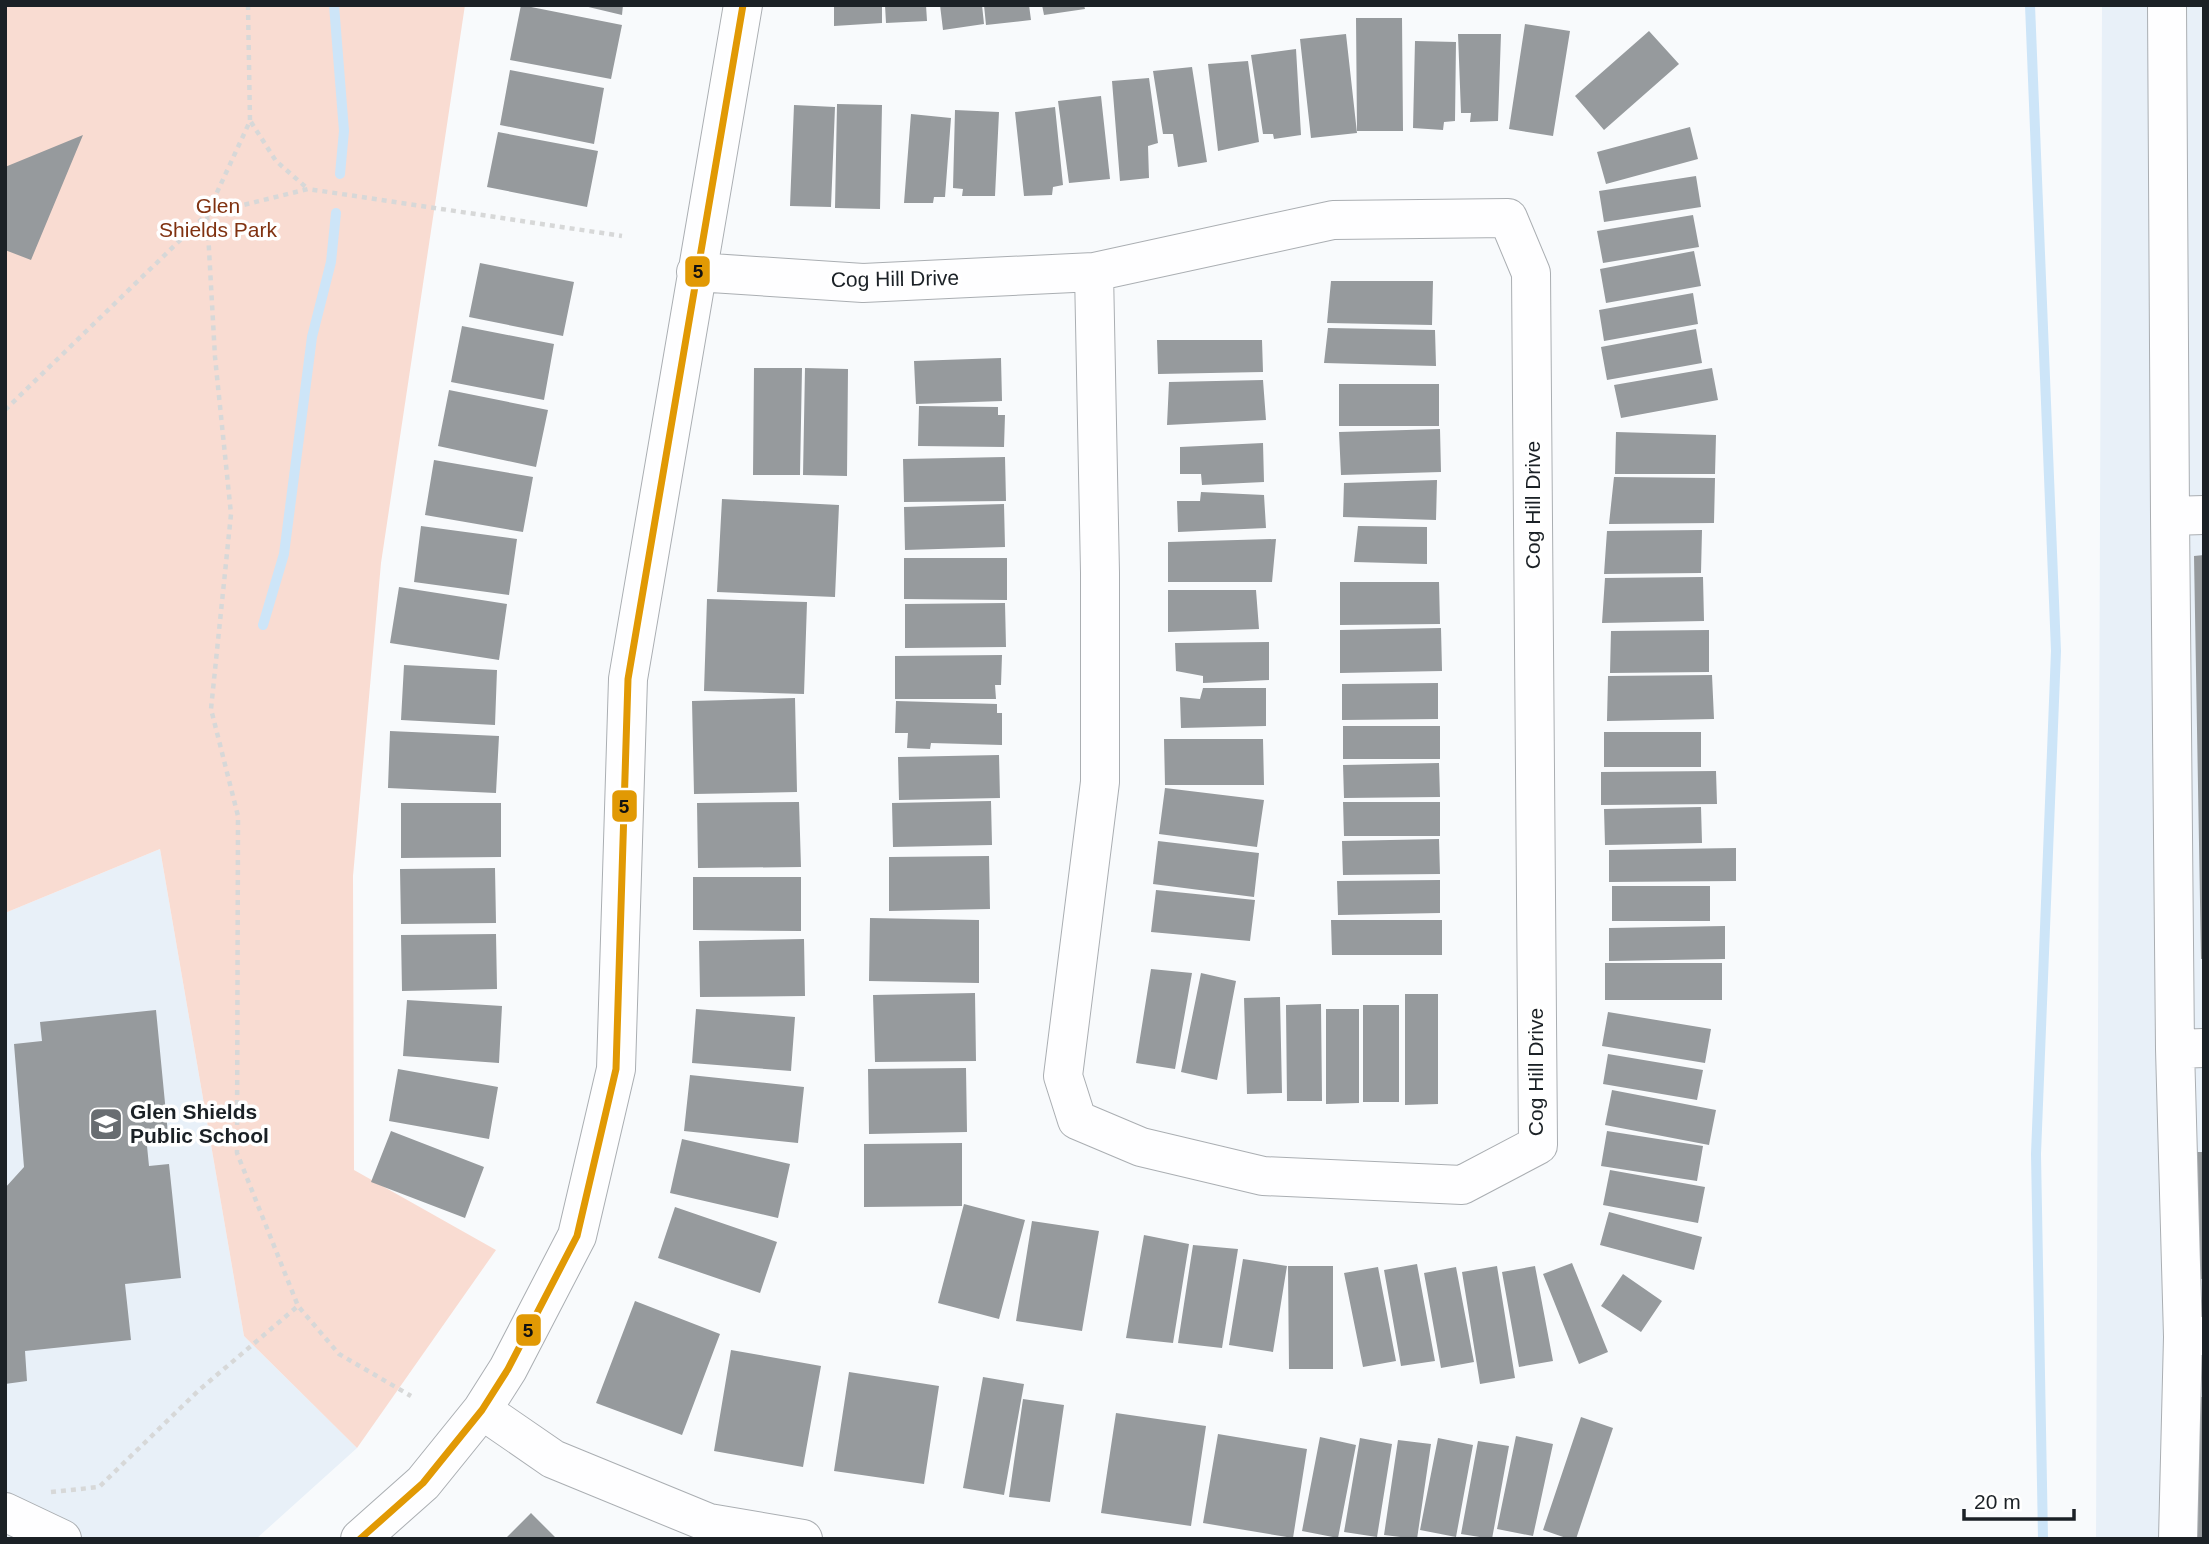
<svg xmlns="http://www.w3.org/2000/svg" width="2209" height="1544" font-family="Helvetica,sans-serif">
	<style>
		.built { fill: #e8f0f8 }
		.green { fill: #f9dcd2 }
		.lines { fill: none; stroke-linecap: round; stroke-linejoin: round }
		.stream { stroke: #cde5f8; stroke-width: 10 }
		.building { fill: #969a9d }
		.minor-casing { stroke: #aaaeb2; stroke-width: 40 }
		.path { stroke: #d7d8d8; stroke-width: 4.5; stroke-dasharray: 5 5; stroke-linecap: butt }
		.minor { stroke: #fefeff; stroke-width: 38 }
		.bus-1-casing { stroke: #fff; stroke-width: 12 }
		.bus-1 { stroke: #e19904; stroke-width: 7 }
		.labels { text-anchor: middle; stroke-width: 7; stroke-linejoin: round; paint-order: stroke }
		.park-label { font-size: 21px; fill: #803211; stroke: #fff }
		.street-label { font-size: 21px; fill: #1b2126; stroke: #fff }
		.poi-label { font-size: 21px; font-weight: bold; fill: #1b2126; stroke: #fff; text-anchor: start }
		.line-badge { stroke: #fff; stroke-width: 2.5 }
		.pale-badge-label { font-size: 19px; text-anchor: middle; font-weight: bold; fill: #111 }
	</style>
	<rect width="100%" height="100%" fill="#f8fafc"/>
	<path class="built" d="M2102 5H2204V1539H2096Z
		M160 849 244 1336 357 1448 256 1539H5V913Z"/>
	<path class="green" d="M5 5H465L381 563 353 876 354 1170 496 1250 357 1448 244 1336 160 849 5 913Z"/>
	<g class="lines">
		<path class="stream" d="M334 5 344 131 340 174
			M2030 5 2056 651 2036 1154 2043 1539
			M263 625 284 554 312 337 331 262 336 213"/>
	</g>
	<path class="building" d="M521 5 622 25 611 79 510 60Z
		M580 5H623L622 15Z
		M834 5H882V23L834 26Z
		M885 5H926L927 21 886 23Z
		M940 5H982L984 24 943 30Z
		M984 5H1029L1031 20 986 25Z
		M1042 5H1084L1085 9 1044 15Z
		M1356 18H1402L1403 131H1357Z
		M1525 24 1570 31 1553 136 1509 129Z
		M1649 31 1679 64 1604 130 1575 96Z
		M1346 34 1357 133 1311 138 1300 39Z
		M1458 34H1501L1498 121 1470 122 1471 113H1461Z
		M1415 41 1456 42 1455 121 1444 122 1443 130 1413 128Z
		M1296 49 1301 135 1274 139 1273 134H1263L1251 55Z
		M1248 61 1259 142 1218 151 1208 64Z
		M1192 67 1207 162 1178 167 1173 134H1163L1153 71Z
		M510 70 604 88 594 144 500 125Z
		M1149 78 1158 143 1148 146 1149 178 1120 181 1112 81Z
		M1101 96 1110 179 1069 183 1058 101Z
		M837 104 882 105 880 209 835 208Z
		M794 105 835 107 831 207 790 206Z
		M1055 107 1063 185 1053 187 1052 195 1024 196 1015 112Z
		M955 110 999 112 995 196H962L963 189 953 188Z
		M911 114 951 118 945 197H934L933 203H904Z
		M1690 127 1698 159 1606 184 1597 152Z
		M498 132 598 151 587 207 487 187Z
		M83 135 31 260 5 250V167Z
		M1696 176 1701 207 1604 222 1599 191Z
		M1693 215 1699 247 1603 263 1597 231Z
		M1694 251 1701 286 1606 303 1600 269Z
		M480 263 574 282 563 336 469 317Z
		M1331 281H1433L1432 325 1327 323Z
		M1693 293 1698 324 1604 341 1599 310Z
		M462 326 554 344 544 400 451 382Z
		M1328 328 1435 330 1436 366 1324 363Z
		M1696 329 1702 363 1607 380 1601 347Z
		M1157 340H1262L1263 372 1158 374Z
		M1001 358 1002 401 916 404 914 361Z
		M754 368H802L800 475H753Z
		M805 368 848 369 847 476 803 475Z
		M1712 368 1718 400 1621 418 1614 385Z
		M1263 380 1266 420 1167 425 1169 382Z
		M1339 384H1439V426H1339Z
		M449 390 548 410 536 467 438 446Z
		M919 406 998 407V415H1005L1004 447 918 446Z
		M1440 429 1441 472 1341 475 1339 432Z
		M1616 432 1716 435 1715 474H1615Z
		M1263 443 1264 482 1202 485 1201 474H1180V447Z
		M1005 457 1006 501 904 502 903 459Z
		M434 460 533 477 523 532 425 515Z
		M1614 477 1715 478 1714 523 1609 524Z
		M1437 480 1436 520 1343 517 1344 483Z
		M1201 492 1264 495 1266 528 1178 532 1177 501H1200Z
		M722 499 839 505 835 597 717 592Z
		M1004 504 1005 547 905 550 904 507Z
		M421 526 517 539 509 595 414 582Z
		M1358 526 1427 527V564L1354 562Z
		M1702 530 1701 573 1604 574 1607 531Z
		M1276 539 1272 582H1168V542Z
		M2204 555V959H2201L2194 556Z
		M904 558H1007V600L904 599Z
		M1703 577 1704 621 1602 623 1605 578Z
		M1340 582H1439L1440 624 1340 625Z
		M399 587 507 604 499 660 390 643Z
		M1168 590H1256L1259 629 1168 632Z
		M707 599 807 602 804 694 704 691Z
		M1005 603 1006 647 905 648V604Z
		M1441 628 1442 671 1340 673V630Z
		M1709 630V672L1610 673 1611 631Z
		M1269 642V680L1203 683V676L1176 671 1175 643Z
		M1002 655 1001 685H995L996 699H895V656Z
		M404 665 497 670 495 725 401 720Z
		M1712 675 1714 719 1607 721 1608 676Z
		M1438 683V719L1342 720V684Z
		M1203 688H1266V726L1181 728 1180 697 1200 699Z
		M795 698 797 792 694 794 692 701Z
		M896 701 997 704V713H1002V745L931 743 930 749 907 748 908 733H895Z
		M1343 726H1440V759H1343Z
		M390 731 499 736 496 793 388 788Z
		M1604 732H1701V767H1604Z
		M1164 739H1263L1264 785H1165Z
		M999 755 1000 798 899 800 898 757Z
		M1439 763 1440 797 1344 798 1343 765Z
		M1716 771 1717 804 1601 805V772Z
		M1165 788 1264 800 1257 847 1159 834Z
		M991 801 992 845 893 847 892 803Z
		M799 802 801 867 698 868 697 803Z
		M1343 802H1440V836H1344Z
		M401 803H501V857L401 858Z
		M1701 807 1702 843 1605 845 1604 809Z
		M1439 839 1440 874 1343 875 1342 841Z
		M1158 841 1259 853 1254 897 1153 884Z
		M1736 848V881L1609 882V850Z
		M989 856 990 909 889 911V857Z
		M495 868 496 923 401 924 400 869Z
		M693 877H801V931L693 930Z
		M1440 880V913L1338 915 1337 881Z
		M1612 886H1710V921H1612Z
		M1156 890 1255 900 1250 941 1151 932Z
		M870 918 979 920V983L869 981Z
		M1331 920H1442V955H1332Z
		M1725 926V959L1609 961V928Z
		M496 934 497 989 402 991 401 935Z
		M804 939 805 996 700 997 699 941Z
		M1605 963H1722V1000H1605Z
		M1151 969 1192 973 1175 1069 1136 1063Z
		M1201 973 1236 981 1217 1080 1181 1072Z
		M975 993 976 1061 875 1062 873 995Z
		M1405 994H1438V1104L1405 1105Z
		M1280 997 1282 1093 1247 1094 1244 998Z
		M407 1000 502 1006 499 1063 403 1056Z
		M1321 1004 1322 1101H1287L1286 1005Z
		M1363 1005H1399V1102H1363Z
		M696 1009 795 1017 791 1071 692 1063Z
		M1326 1009H1359V1103L1326 1104Z
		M156 1010 168 1134 146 1136 149 1166 169 1164 181 1278 125 1284 131 1340 25 1351 27 1381 5 1384V1188L24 1167 14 1044 42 1041 40 1022Z
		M1608 1012 1711 1029 1705 1063 1602 1046Z
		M1608 1054 1703 1070 1697 1100 1603 1084Z
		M966 1068 967 1132 869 1134 868 1069Z
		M398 1069 498 1087 489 1139 389 1121Z
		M690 1075 804 1087 798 1143 684 1131Z
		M1612 1090 1716 1110 1709 1145 1605 1125Z
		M391 1131 484 1167 465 1218 371 1182Z
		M1607 1131 1703 1146 1697 1181 1601 1166Z
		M682 1139 790 1164 778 1218 670 1193Z
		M962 1143V1206L864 1207V1144Z
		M2191 1152H2204V1279H2193Z
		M1610 1170 1705 1187 1698 1223 1603 1205Z
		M964 1204 1025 1220 999 1319 938 1303Z
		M675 1207 777 1242 760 1293 658 1258Z
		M1609 1212 1702 1237 1694 1270 1600 1245Z
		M1032 1221 1099 1231 1082 1331 1016 1321Z
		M1144 1235 1189 1244 1173 1343 1126 1338Z
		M1193 1245 1238 1249 1222 1348 1178 1343Z
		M1243 1259 1287 1266 1273 1352 1229 1345Z
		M1572 1263 1608 1352 1579 1364 1543 1274Z
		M1417 1264 1435 1361 1401 1366 1384 1270Z
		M1288 1266H1333V1369H1289Z
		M1497 1266 1515 1378 1480 1384 1462 1272Z
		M1535 1266 1553 1361 1519 1367 1502 1272Z
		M1378 1267 1396 1361 1363 1367 1344 1273Z
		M1456 1267 1474 1362 1441 1368 1424 1273Z
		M1623 1274 1662 1301 1641 1332 1601 1306Z
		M635 1301 720 1334 682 1435 596 1403Z
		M731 1350 821 1366 803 1467 714 1451Z
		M849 1372 939 1386 924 1484 834 1471Z
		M983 1377 1024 1384 1004 1495 963 1488Z
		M2191 1397H2204V1538H2193Z
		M1023 1399 1064 1405 1050 1502 1009 1497Z
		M1116 1413 1206 1426 1191 1526 1101 1513Z
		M1581 1417 1613 1428 1576 1539H1569L1543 1530Z
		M1218 1434 1307 1449 1293 1538 1203 1523Z
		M1516 1436 1553 1444 1533 1536 1497 1529Z
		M1320 1437 1356 1445 1338 1538 1302 1531Z
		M1360 1438 1392 1444 1377 1537 1344 1532Z
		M1438 1438 1473 1445 1456 1537 1420 1530Z
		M1398 1440 1431 1444 1417 1539 1384 1535Z
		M1478 1441 1509 1446 1492 1539 1461 1534Z
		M531 1513 557 1539H505Z"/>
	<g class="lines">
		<g class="minor-casing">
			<path id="minor" d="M2167 5 2170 516
				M696 272 863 283 1094 272 1333 220 1508 218 1531 273 1538 1145 1462 1185 1263 1176 1141 1147 1077 1120 1063 1076 1100 782V573L1094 272
				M2204 1048 2175 1049 2183 1337 2204 1336
				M2175 1049 2170 516 2204 515
				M482 1410 553 1459 709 1523 803 1539
				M5 1512 62 1539
				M360 1539 423 1483 482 1410 508 1369 577 1236 616 1069 628 679 743 5
				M2178 1539 2183 1337"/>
		</g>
		<path class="path" d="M248 5 250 121 207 214 215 357 231 514 211 709 238 816 237 1153 298 1306 339 1354 411 1396
			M251 122 276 161 308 189
			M5 410 207 214 308 189 622 236
			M51 1492 99 1487 198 1391 298 1306"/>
		<use href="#minor" class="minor"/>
		<g class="bus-1-casing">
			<path id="bus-1" d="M360 1539 423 1483 482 1410 508 1369 577 1236 616 1069 628 679 743 5"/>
		</g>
		<use href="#bus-1" class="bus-1"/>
	</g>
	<defs>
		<g id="school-square" transform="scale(1.75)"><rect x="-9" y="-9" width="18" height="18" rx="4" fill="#686d71" stroke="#fff"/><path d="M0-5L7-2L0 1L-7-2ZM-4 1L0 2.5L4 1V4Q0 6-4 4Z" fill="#fff"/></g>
	</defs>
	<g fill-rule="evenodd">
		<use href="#school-square" x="106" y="1124"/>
	</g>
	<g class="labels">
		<g class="park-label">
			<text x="218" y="213">Glen<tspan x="218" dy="24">Shields Park</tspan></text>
		</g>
		<g class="street-label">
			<text transform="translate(895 279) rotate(-1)" y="7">Cog Hill Drive</text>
			<text transform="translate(1533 505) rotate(-90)" y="7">Cog Hill Drive</text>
			<text transform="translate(1536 1072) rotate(-90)" y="7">Cog Hill Drive</text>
		</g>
		<g class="poi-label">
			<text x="130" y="1119">Glen Shields<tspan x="130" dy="24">Public School</tspan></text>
		</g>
	</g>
	<g class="line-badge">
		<rect x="684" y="255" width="27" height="33" rx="7" fill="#e19904"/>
		<rect x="611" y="789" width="27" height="34" rx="7" fill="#e19904"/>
		<rect x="515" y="1313" width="27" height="34" rx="7" fill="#e19904"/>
	</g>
	<g class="pale-badge-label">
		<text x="698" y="278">5</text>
		<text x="624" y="813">5</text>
		<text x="528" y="1337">5</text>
	</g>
	<rect width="2209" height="1544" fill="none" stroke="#1b2126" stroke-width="14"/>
	<path d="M1964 1509v10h110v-10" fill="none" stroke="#1b2126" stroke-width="3.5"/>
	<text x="1974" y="1509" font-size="21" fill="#1b2126" stroke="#ffffff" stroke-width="5" paint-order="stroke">20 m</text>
</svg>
